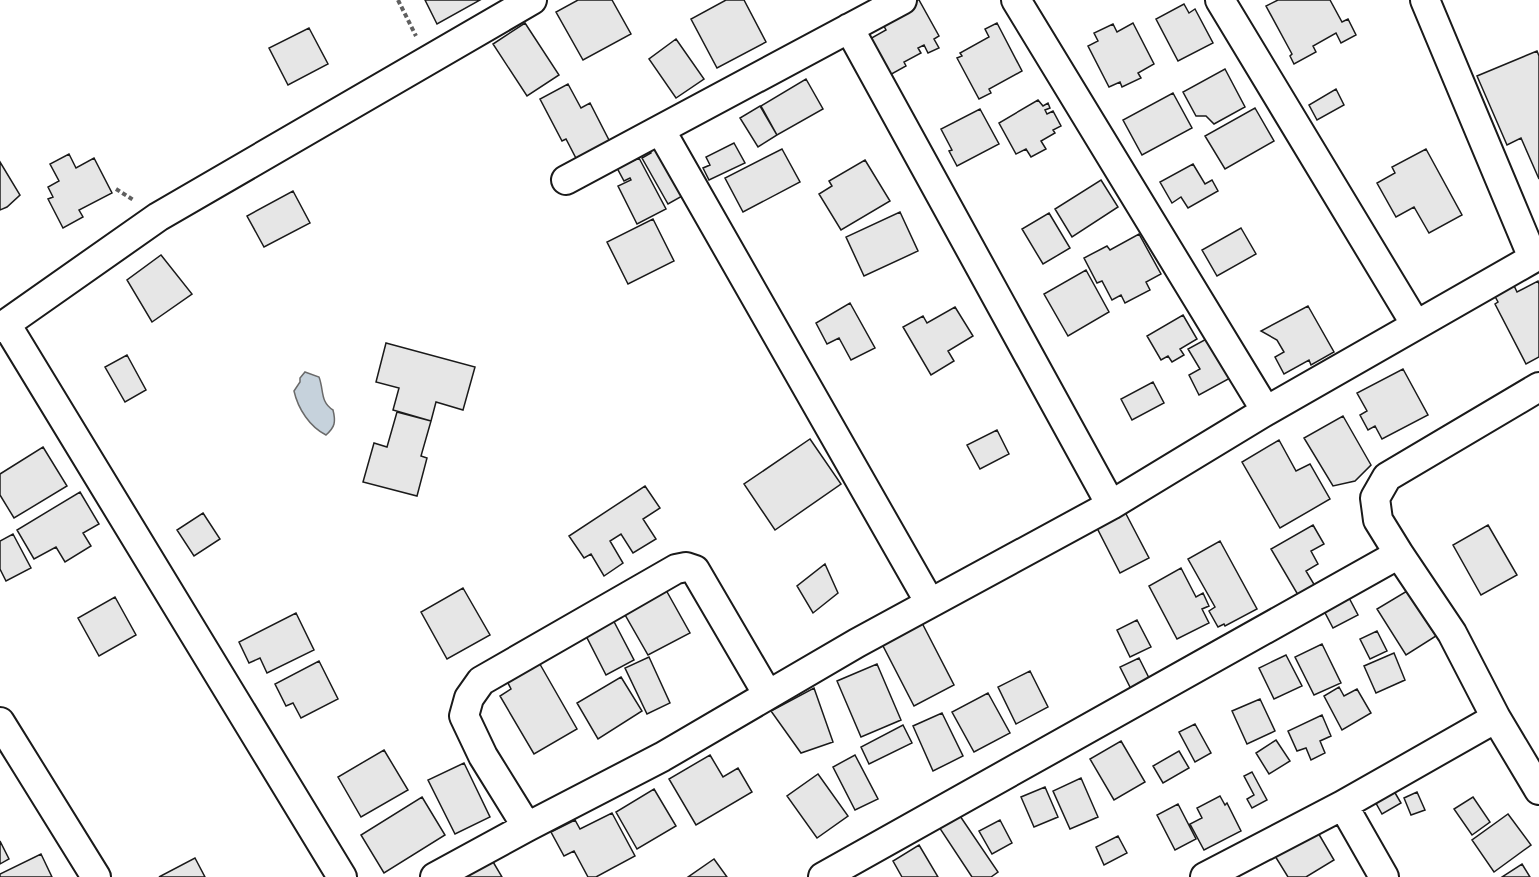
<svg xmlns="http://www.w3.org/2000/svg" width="1539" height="877" font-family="'Alegreya Sans',sans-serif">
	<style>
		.water { fill: #c6d2dc; stroke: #6a6a6a; stroke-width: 1.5 }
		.building { fill: #e6e6e6; stroke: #1a1a1a; stroke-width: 1.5 }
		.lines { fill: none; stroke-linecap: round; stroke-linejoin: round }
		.minor-casing { stroke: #1a1a1a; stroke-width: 32 }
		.path { stroke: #5f5f5f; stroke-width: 4; stroke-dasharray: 4.5 3; stroke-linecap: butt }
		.minor { stroke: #fff; stroke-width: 28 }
	</style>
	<rect width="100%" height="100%" fill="#fff"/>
	<path class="water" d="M305 372 319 377C324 390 320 402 333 410 336 422 335 427 326 435 310 427 298 409 294 391L300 382V378Z"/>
	<path class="building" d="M425 0H480L437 24Z
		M578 0H612L631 34 583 60 556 12Z
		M726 0H744L766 42 717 68 691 19Z
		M913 0H919L939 36 934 39 939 48 928 53 924 45 918 48 921 53 904 62 906 66 888 76 868 40 886 30 879 17Z
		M1278 0H1330L1342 22 1348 19 1356 35 1341 43 1336 33 1313 46 1316 52 1294 64 1290 56 1292 54 1266 6Z
		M1184 4 1189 13 1195 9 1213 43 1178 61 1156 19Z
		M525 23 559 75 527 96 493 44Z
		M997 23 1022 71 989 89 991 93 979 99 957 58 962 56 960 53 989 37 985 29Z
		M1133 23 1154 64 1138 73 1141 78 1122 87 1120 82 1109 87 1088 46 1098 41 1094 33 1113 24 1117 32Z
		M309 28 328 64 288 85 269 48Z
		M676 39 704 79 676 98 649 59Z
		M1537 51 1539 56V179L1521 138 1507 145 1477 76Z
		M1225 69 1245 107 1214 124 1206 116H1196L1183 92Z
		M806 79 823 109 777 135 761 106Z
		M568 84 581 108 590 103 612 146 579 164 566 139 562 141 540 99Z
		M1336 89 1344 105 1317 120 1309 105Z
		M1173 93 1192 128 1142 155 1123 120Z
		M1038 100 1043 106 1048 103 1050 108 1045 110 1047 114 1053 111 1061 126 1053 130 1055 133 1041 141 1046 149 1031 157 1026 149 1016 154 999 123Z
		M760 106 777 135 758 147 740 118Z
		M1255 108 1274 141 1225 169 1205 136Z
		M980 109 999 144 957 166 949 151 952 150 941 129Z
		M734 143 745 163 709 180 703 168 710 165 706 157Z
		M655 144 684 195 668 204 642 158 651 153 648 147Z
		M782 149 800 182 743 212 725 178Z
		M1426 149 1462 215 1429 233 1414 207 1396 217 1377 183 1395 173 1392 167Z
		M69 154 76 168 94 158 112 193 79 210 83 217 63 228 48 199 53 197 48 187 59 181 50 164Z
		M639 158 666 209 637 224 618 186 631 180 630 178 624 181 616 166 625 162 626 164Z
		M865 160 890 201 841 230 819 194 832 186 829 181Z
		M0 162 20 195 7 207 0 210Z
		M1193 164 1205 184 1212 180 1218 191 1188 208 1181 197 1172 203 1160 182Z
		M1101 180 1118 207 1072 237 1055 209Z
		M293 191 310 223 264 247 247 216Z
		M900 212 918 251 864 276 846 237Z
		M1049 213 1070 248 1043 264 1022 229Z
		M653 219 674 261 628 284 607 242Z
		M1241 228 1256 254 1217 276 1202 250Z
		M1139 234 1161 274 1146 282 1150 290 1125 303 1121 295 1112 300 1102 281 1097 283 1084 258 1107 246 1110 250Z
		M161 255 192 294 152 322 127 280Z
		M1086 270 1109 312 1068 336 1044 294Z
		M1511 279 1517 292 1538 281 1539 284V357L1526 364 1495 304 1498 302 1491 289Z
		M850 303 875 348 851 360 839 338 827 344 816 323Z
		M1308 306 1334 352 1311 365 1309 360 1284 374 1275 357 1284 352 1277 340 1261 331Z
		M955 307 973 336 948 351 954 361 931 375 903 327 923 316 927 323Z
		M1183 315 1197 339 1180 349 1184 355 1172 362 1168 356 1161 360 1147 336Z
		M1210 337 1232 377 1199 395 1189 375 1200 369 1188 349Z
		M386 343 475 367 463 410 436 402 431 421 393 410 399 388 376 382Z
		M127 355 146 390 125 402 105 367Z
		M1403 369 1428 415 1382 439 1375 426 1368 430 1360 415 1367 411 1357 393Z
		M1153 382 1164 403 1132 420 1121 399Z
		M397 412 431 421 421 456 427 458 417 496 363 482 374 443 387 447Z
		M1343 416 1371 465 1355 481 1333 486 1304 438Z
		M997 430 1009 454 980 469 967 445Z
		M810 439 841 484 775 530 744 484Z
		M1279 440 1296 471 1310 464 1330 499 1280 528 1242 462Z
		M43 447 67 486 14 518 0 495V474Z
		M645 486 660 508 643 519 656 539 633 553 621 534 610 541 623 563 604 576 591 554 584 558 569 536Z
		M80 492 99 524 83 533 91 546 65 562 56 547 34 559 17 530Z
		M1125 512 1149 558 1120 573 1096 526Z
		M203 513 220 539 194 556 177 530Z
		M1313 525 1324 544 1311 551 1318 564 1306 571 1318 591 1301 600 1271 549Z
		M1488 525 1517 575 1481 595 1453 545Z
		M13 534 31 568 6 581 0 569V541Z
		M1220 541 1257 609 1225 626 1224 624 1218 627 1209 611 1215 607 1188 559Z
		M825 564 838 593 813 613 797 586Z
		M1181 568 1196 597 1203 593 1209 606 1202 609 1209 623 1177 639 1149 586Z
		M463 588 490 635 447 659 421 612Z
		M666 590 690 633 648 655 624 613Z
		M1407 591 1436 636 1406 655 1377 609Z
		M1347 594 1358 615 1333 628 1322 607Z
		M115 597 136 635 99 656 78 618Z
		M296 613 314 650 267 673 260 658 249 663 239 642Z
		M610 614 634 660 606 675 582 628Z
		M1137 620 1151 647 1130 657 1117 630Z
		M921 621 954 685 914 706 881 642Z
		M1377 631 1387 651 1370 659 1360 639Z
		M1322 644 1341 683 1314 695 1295 657Z
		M1394 653 1405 680 1376 693 1364 666Z
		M1286 655 1302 686 1274 699 1259 668Z
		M649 657 670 703 647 714 625 668Z
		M1139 658 1152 684 1133 693 1120 667Z
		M537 659 577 729 534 754 500 696 511 689 505 677Z
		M319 661 338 699 301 718 293 703 286 706 275 684Z
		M877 664 901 720 861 737 837 681Z
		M1030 671 1048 707 1016 724 998 687Z
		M621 677 642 711 598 739 577 703Z
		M1339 687 1344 696 1357 689 1371 713 1342 730 1324 696Z
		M814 688 833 742 801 753 771 711Z
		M988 693 1010 733 974 752 952 712Z
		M1260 699 1275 731 1247 744 1232 711Z
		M942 713 963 756 933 771 913 726Z
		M1322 715 1331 736 1320 741 1325 753 1311 760 1306 748 1297 751 1288 731Z
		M1195 724 1211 753 1195 762 1179 732Z
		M903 725 912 743 869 764 861 747Z
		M1276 740 1290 761 1269 774 1256 753Z
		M1121 741 1145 782 1114 800 1090 759Z
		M384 750 408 790 361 817 338 777Z
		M1179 751 1189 768 1163 783 1153 766Z
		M710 755 723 777 738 768 752 792 696 825 669 779Z
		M855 755 878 799 855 810 833 767Z
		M464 763 490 817 455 834 428 780Z
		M1252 772 1267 800 1252 808 1247 799 1254 795 1244 776Z
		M818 774 848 816 817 838 787 796Z
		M1081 778 1098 817 1070 829 1053 791Z
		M1391 786 1401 803 1382 814 1372 796Z
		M1045 787 1058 817 1034 827 1021 797Z
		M654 789 676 826 637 849 616 812Z
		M1417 792 1425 810 1411 815 1404 798Z
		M1220 796 1225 805 1227 803 1241 831 1204 850 1190 824 1202 818 1197 808Z
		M422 797 445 835 384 873 361 835Z
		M1473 797 1490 822 1472 835 1454 809Z
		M1178 804 1196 839 1175 850 1157 815Z
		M612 813 635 856 596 877H588L574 851 564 856 551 832 575 820 580 829Z
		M958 813 998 872 991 877H972L939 827Z
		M1508 814 1531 845 1494 872 1472 840Z
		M1000 820 1012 843 992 854 979 831Z
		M1317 831 1334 860 1306 877H1288L1275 856Z
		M1118 836 1127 853 1104 865 1096 847Z
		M0 841 9 859 0 864Z
		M919 845 938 877H902L893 861Z
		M41 854 52 877H0V874Z
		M489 855 502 877H452Z
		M195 858 205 877H159Z
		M714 859 727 877H688Z
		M1522 864 1530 877H1502Z"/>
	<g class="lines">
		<g class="minor-casing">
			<path id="minor" d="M1016 0 1266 411
				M1220 0 1416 325
				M1425 0 1533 258
				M849 28 1111 505
				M661 131 930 603
				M566 180 902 0
				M6 324 342 877
				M0 328 158 217 532 0
				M1539 387 1387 477 1375 498 1378 520 1399 554 1452 633 1496 718 1539 790
				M0 722 96 877
				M1343 805 1384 877
				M527 827 483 756 464 716 469 698 481 681 676 569 686 567 695 570 768 695
				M435 877 527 827 662 757 857 643 1111 505 1266 411 1539 255
				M823 877 1399 554
				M1205 877 1343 805 1496 718"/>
		</g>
		<path class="path" d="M398 0 416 36
			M116 189 135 201"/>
		<use href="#minor" class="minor"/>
	</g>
</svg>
